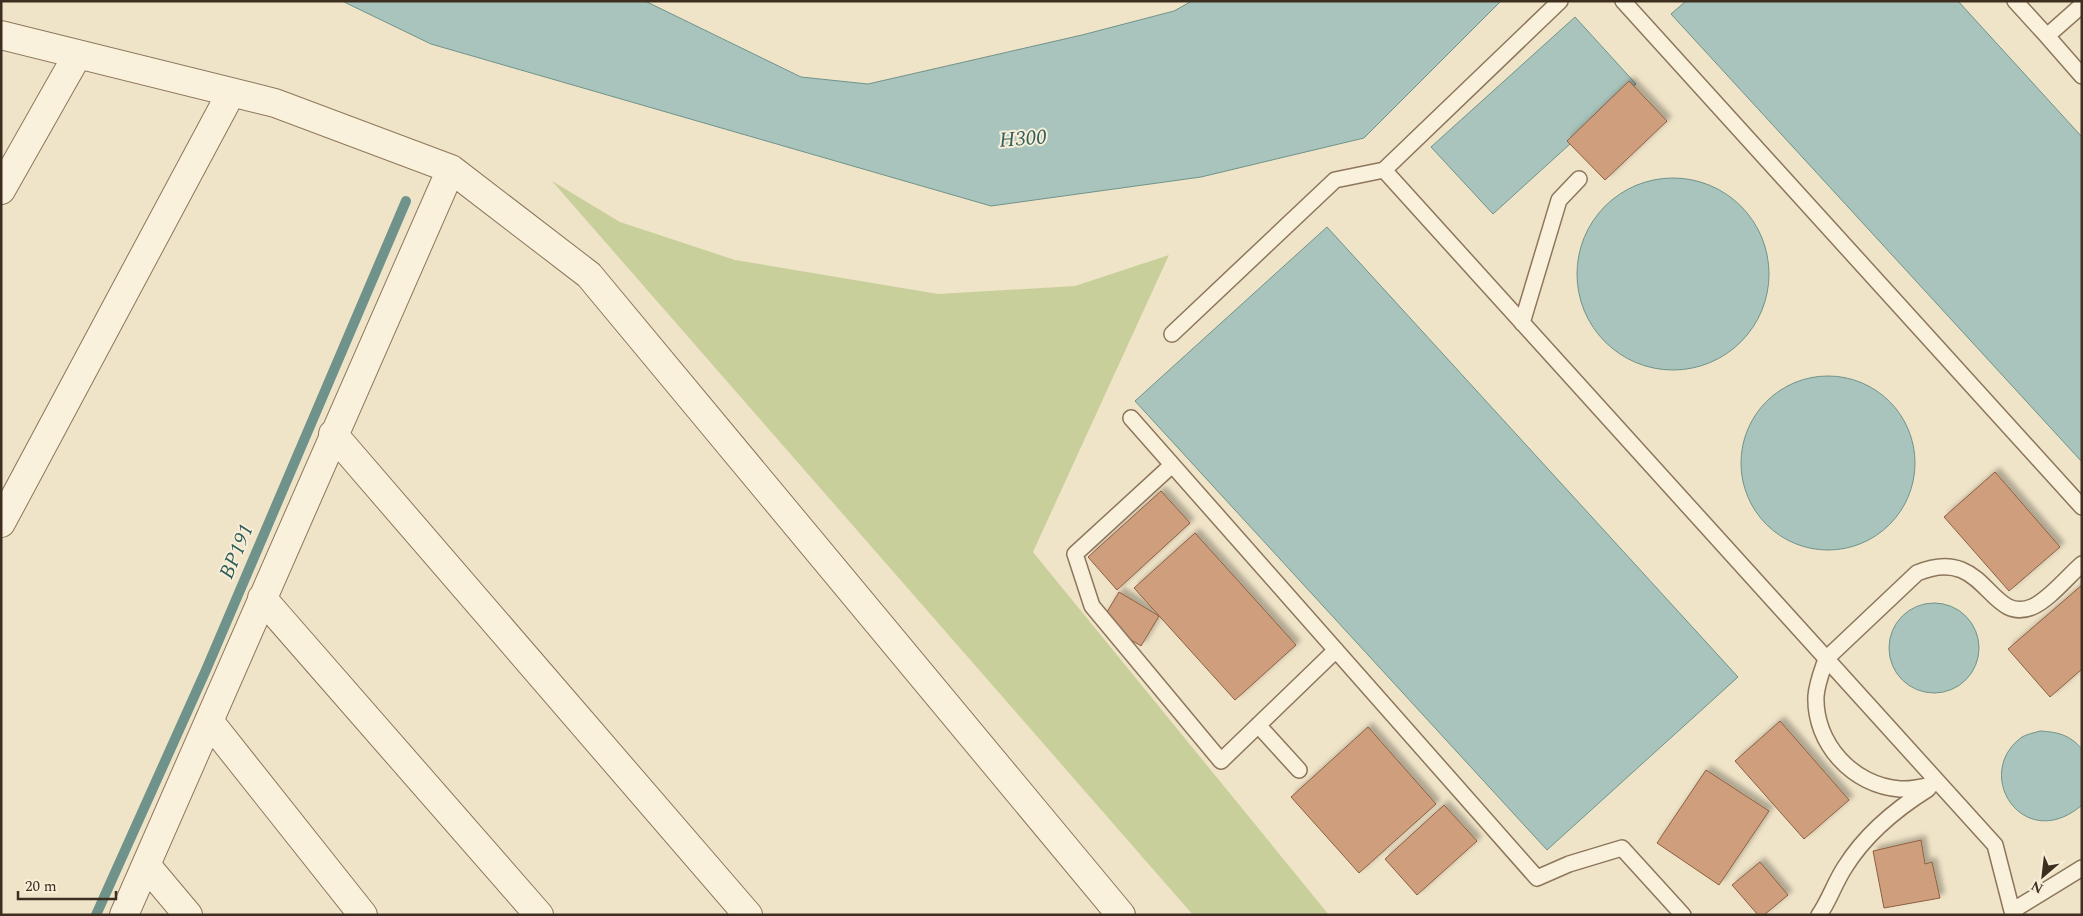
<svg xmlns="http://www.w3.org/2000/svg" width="2083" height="916" font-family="Spectral,serif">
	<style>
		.green { fill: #c9cf9b }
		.water { fill: #a9c4bc; stroke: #6f938a }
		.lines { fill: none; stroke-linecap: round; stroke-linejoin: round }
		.stream { stroke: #6f938a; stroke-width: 10 }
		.building { fill: #cf9f7d; stroke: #8d5f41; filter: url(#shadow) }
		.service-casing { stroke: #8d765c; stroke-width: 18 }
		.minor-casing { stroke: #8d765c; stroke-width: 30 }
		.service { stroke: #faf1dc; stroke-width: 15 }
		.minor { stroke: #faf1dc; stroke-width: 28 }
		.labels { text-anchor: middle; stroke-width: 4; stroke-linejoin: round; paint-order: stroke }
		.water-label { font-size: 21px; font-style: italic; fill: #2f5d5a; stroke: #f7eed8 }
	</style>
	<defs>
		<filter id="shadow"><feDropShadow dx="4.5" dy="-4.5" stdDeviation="2.5" flood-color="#0004"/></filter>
	</defs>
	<rect width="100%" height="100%" fill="#f0e4c8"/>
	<path class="green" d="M552 181 620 222 735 260 938 294 1075 286 1169 255 1033 552 1329 915H1193Z"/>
	<path class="water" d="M342 1H645L801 77 868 84 1082 35 1174 11 1192 1H1501L1364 138 1201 177 991 206 431 44Z
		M1686 1H1958L2082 137V462L1671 14Z
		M1575 17 1636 84 1493 214 1431 147Z
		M1577 274a96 96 0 1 1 192 0a96 96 0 1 1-192 0Z
		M1327 227 1738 677 1547 850 1135 401Z
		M1741 463a87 87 0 1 1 174 0a87 87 0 1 1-174 0Z
		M1889 648a45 45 0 1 1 90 0a45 45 0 1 1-90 0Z
		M2040 731C2058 732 2070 735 2082 749V805C2024 855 1971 774 2022 737 2027 734 2034 733 2040 731Z"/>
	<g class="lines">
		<path class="stream" d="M96 915 206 670 406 201"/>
	</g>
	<path class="building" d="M1629 81 1667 121 1605 180 1567 141Z
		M1995 472 2060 547 2009 591 1944 517Z
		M1161 491 1190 523 1117 590 1088 557Z
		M1195 533 1296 645 1235 700 1134 588Z
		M2082 585V669L2050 697 2008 649Z
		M1119 592 1159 616 1141 646 1101 622Z
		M1780 721 1849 800 1804 839 1735 761Z
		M1368 727 1436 804 1359 873 1291 797Z
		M1706 770 1769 811 1719 885 1657 843Z
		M1444 805 1477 841 1417 895 1385 859Z
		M1921 840 1925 864 1932 862 1940 898 1884 908 1873 851Z
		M1760 862 1788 895 1764 915H1758L1732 885Z"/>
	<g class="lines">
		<g class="service-casing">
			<path id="service" d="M1623 1 2082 507
				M2015 1 2047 36
				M2082 5 2047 36 2082 76
				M1384 170 1995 845 2012 911 2015 915
				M1522 323 1559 200 1579 179
				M1172 334 1335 180 1384 170 1560 1
				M1131 418 1537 878 1569 864 1622 848 1683 915
				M1172 465 1075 554 1092 606 1221 761 1336 650
				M1258 725 1299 770
				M1938 783C1926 786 1914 790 1900 789 1853 786 1814 743 1816 696 1817 683 1822 671 1826 659L1917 573C1986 544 1988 625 2032 607 2049 600 2068 576 2082 564
				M2012 911 2082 868
				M1819 915C1829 901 1835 882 1845 867 1865 835 1896 809 1928 789"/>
		</g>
		<g class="minor-casing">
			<path id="minor" d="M1 35 275 103 451 169 589 275 1121 915
				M1 190 78 54
				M333 434 748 915
				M1 523 231 93
				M262 598 539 915
				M209 721 363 915
				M146 865 188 915
				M124 915 451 169"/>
		</g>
		<use href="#service" class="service"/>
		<use href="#minor" class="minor"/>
	</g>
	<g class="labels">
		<g class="water-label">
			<text transform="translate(1023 138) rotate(-4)" y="7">H300</text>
			<text transform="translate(236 551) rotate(-67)" y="7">BP191</text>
		</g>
	</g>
	<rect width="2083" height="916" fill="none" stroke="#3d2e20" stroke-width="5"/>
	<g transform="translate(2043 876) rotate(208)" stroke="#f7eed8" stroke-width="4" paint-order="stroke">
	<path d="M0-4L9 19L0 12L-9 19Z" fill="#3d2e20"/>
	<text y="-8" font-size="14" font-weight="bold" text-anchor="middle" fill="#3d2e20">N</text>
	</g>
	<path d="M18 891v8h98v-8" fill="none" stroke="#3d2e20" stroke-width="2.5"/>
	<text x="25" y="891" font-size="15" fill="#3d2e20" stroke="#f7eed8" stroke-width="4" paint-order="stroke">20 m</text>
</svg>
